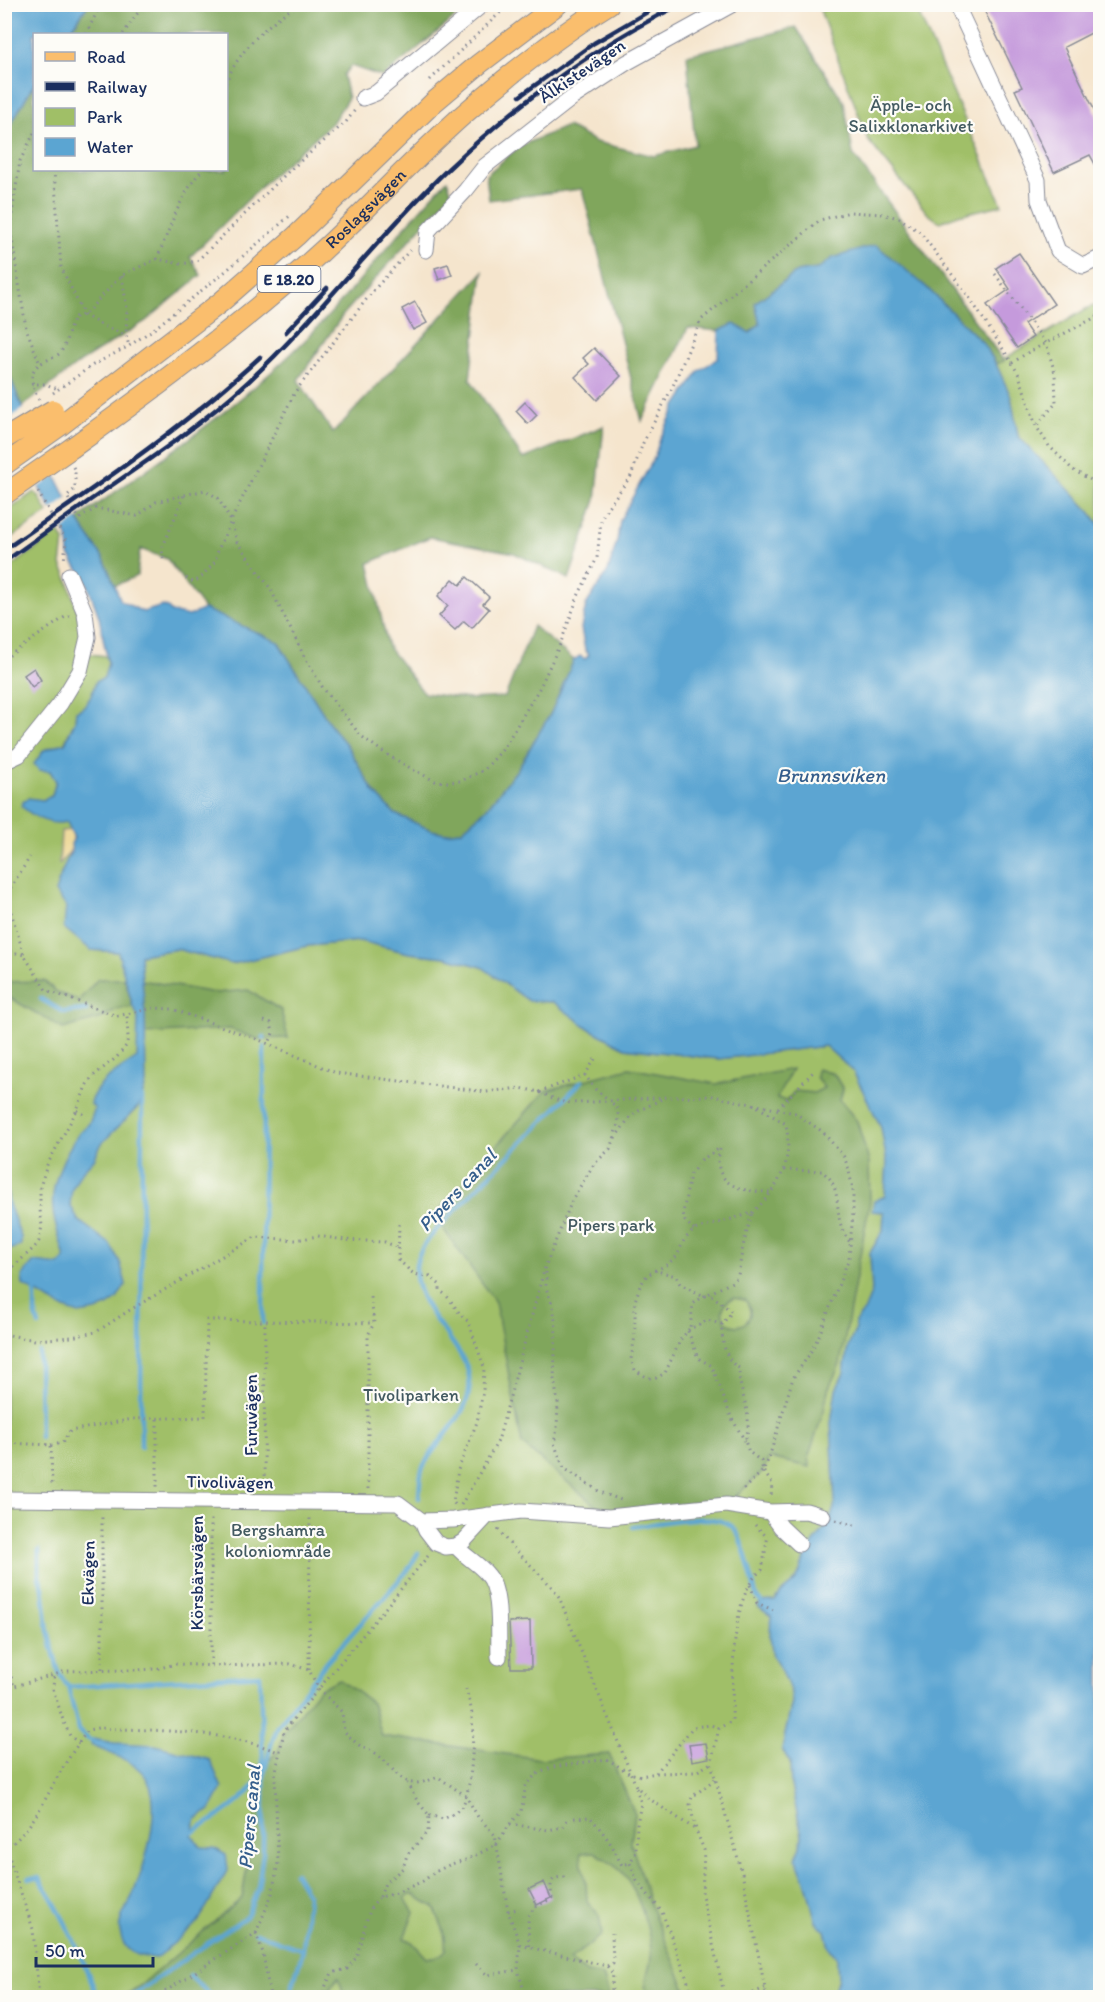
<svg xmlns="http://www.w3.org/2000/svg" width="1105" height="2002" font-family="Itim,sans-serif">
	<style>
		.green { fill: #a0bf67; stroke: #5e7762; stroke-width: 1.5 }
		.forest { fill: #80a65c; stroke: #4e6a5d; stroke-width: 1.5; fill-rule: evenodd }
		.sand { fill: #eeda9e; stroke: #84847e; stroke-width: 1.5 }
		.water { fill: #5ba5d2; stroke: #3b6a98; stroke-width: 1.5 }
		.pier { fill: #f5e5cd }
		.lines { fill: none; stroke-linecap: round; stroke-linejoin: round }
		.stream { stroke: #5ba5d2; stroke-width: 4.5 }
		.building { fill: #c59adc }
		.minor-casing { stroke: #888a96; stroke-width: 17 }
		.major-casing { stroke: #888a96; stroke-width: 22 }
		.path { stroke: #888a96; stroke-width: 3; stroke-dasharray: 1.5 4.5; stroke-linecap: butt }
		.minor { stroke: #fff; stroke-width: 15 }
		.major { stroke: #fabe6d; stroke-width: 20 }
		.rail { stroke: #1b2f5e; stroke-width: 4.5 }
		.major-bridge-casing { stroke: #888a96; stroke-width: 22; stroke-linecap: butt }
		.major-bridge { stroke: #fabe6d; stroke-width: 20 }
		.labels { text-anchor: middle; stroke-width: 4.5; stroke-linejoin: round; paint-order: stroke }
		.shield { fill: #fdfcf7; stroke: #5f6c8c; stroke-width: 1.5 }
		.shield-label { font-size: 16px; font-weight: bold; fill: #1b2f5e }
		.street-label { font-size: 18px; fill: #1b2f5e; stroke: #fdfcf7 }
		.park-label { font-size: 18px; fill: #435a61; stroke: #fdfcf7 }
		.water-label { font-size: 20px; font-style: italic; fill: #355e8c; stroke: #fdfcf7 }
	</style>
	<rect width="100%" height="100%" fill="#fdfcf7"/>
	<filter id="ink" filterUnits="userSpaceOnUse"><feTurbulence type="fractalNoise" baseFrequency=".0167" numOctaves="2"/><feDisplacementMap in="SourceGraphic" scale="12" xChannelSelector="R" yChannelSelector="G"/><feConvolveMatrix kernelMatrix="1 2 1 2 8 2 1 2 1" color-interpolation-filters="sRGB"/></filter>
	<filter id="wash" filterUnits="userSpaceOnUse"><feTurbulence type="fractalNoise" baseFrequency=".008" numOctaves="4" result="noise"/><feDisplacementMap in="SourceGraphic" scale="24" xChannelSelector="R" yChannelSelector="G"/><feGaussianBlur stdDeviation="1.35" result="paint"/><feColorMatrix in="noise" values="0 0 0 0 0 0 0 0 0 0 0 0 0 0 0 0 0 1.4 0 .05"/><feComposite in="paint" operator="in"/></filter>
	<g filter="url(#wash)">
		<rect width="100%" height="100%" fill="#f5e5cd"/>
		<path class="green" d="M818 5H915L1002 205 958 215 940 222 928 214 868 140Z
			M1100 303V526L1091 513 1018 436 1011 397 996 364 1086 309Z
			M34 492 38 495 48 513 5 542V513Z
			M59 532 64 541 61 565 67 577 90 654 106 656 108 663 104 678 96 681C92 694 89 706 76 711L75 721 64 743 44 750 39 770H50L56 781 52 796 43 800H33L67 822 72 830 67 863 61 873 66 906 91 950 118 952 140 955 177 949 233 964 307 946 360 941 409 953 446 957 482 967 529 1001 553 1002 590 1029 625 1048 719 1059 825 1046 853 1071 881 1127 887 1162 885 1197 873 1211 884 1212 883 1231 870 1253 872 1291 865 1310 855 1322 856 1329 848 1346 844 1373 836 1390 831 1423 835 1502C832 1526 817 1535 806 1555 802 1563 801 1574 795 1581 787 1590 783 1588 775 1601L761 1602 762 1609 771 1616 770 1637 773 1656 782 1670 791 1692 792 1702 782 1749 790 1762 791 1785 802 1835 801 1846 796 1858 806 1883 816 1922 825 1930 829 1947 837 1958 838 1978 832 1997H5L4 572Z"/>
		<path class="forest" d="M88 5H470L383 77 351 66 343 75 348 98 332 123 275 173 190 257 201 275 146 321 82 361 22 407 5 363V134L34 84V170H226V34H68Z
			M796 27 844 102 853 154 1004 361 996 364 984 344 924 285 833 258 819 269 797 272 755 303 760 324 749 333 734 324 719 331 688 328 642 421 582 189 489 200 486 175 520 146 567 126 596 142 654 156 695 145 687 55Z
			M447 180 452 193 343 315 298 380 333 433 483 272 470 379 523 459 604 426 596 500 569 579 514 553 430 537 369 563 388 647 424 693 469 699 505 697 533 626 574 660 551 713 517 770 486 809 461 831 445 833 431 830 395 814 374 792 346 744 333 729 278 642 204 609 167 559 140 549 137 576 114 586 104 559 77 519C146 470 217 422 279 365 341 309 390 240 447 180Z
			M98 979H125L133 1007 117 1009 102 1018 63 1029 5 995V982L44 981 58 993 79 1000Z
			M141 980 215 993 248 990 281 1010 288 1038 257 1039 230 1029 145 1034Z
			M629 1068 716 1084 792 1069 777 1098 786 1101 795 1091 814 1093 824 1088 816 1077 817 1069 834 1074 843 1089 840 1100 857 1121 869 1162 870 1201 840 1364 828 1390 824 1410 809 1455 810 1467 769 1458 763 1471 726 1505 609 1517 522 1444 495 1302 438 1221 441 1208 545 1091ZM733 1298 745 1300C757 1314 746 1331 729 1324 719 1315 721 1304 733 1298Z
			M339 1679 372 1703 382 1736 541 1759 609 1754 635 1814 631 1843 652 1909 689 1997H647C642 1983 650 1971 651 1957 652 1933 637 1888 621 1871 613 1864 603 1858 595 1852L581 1853 582 1866 586 1883 587 1901 599 1915 602 1935 569 1960 587 1973 603 1976 608 1992 607 1997H342V1988L338 1977 331 1987V1997L121 1998 141 1985 242 1898 263 1765 278 1752 284 1732 319 1689ZM412 1894 434 1907 444 1931 446 1950 439 1956 427 1958 411 1941 404 1938 414 1912 405 1899Z"/>
		<path class="sand" d="M72 830C76 846 70 853 59 864L61 831Z"/>
		<path class="water" d="M5 4 88 5 68 34H34V84L5 134Z
			M876 245 924 285 984 344 996 364 1011 397 1018 436 1091 513 1100 526V1997H832L838 1978 837 1958 829 1947 825 1930 816 1922 806 1883 796 1858 801 1846 802 1835 791 1785 790 1762 782 1749 792 1702 791 1693 782 1670 773 1656 770 1637 771 1616 758 1607 761 1602 775 1601C783 1588 787 1590 795 1581 801 1574 802 1563 806 1555 817 1535 832 1526 835 1502L831 1423 836 1390 844 1373 848 1346 856 1329 855 1322 865 1310 872 1291 870 1253 883 1231 884 1212 872 1211 874 1201 885 1196 887 1162 881 1127 853 1071 825 1046 719 1059 625 1048 590 1029 553 1002 529 1001 482 967 446 957 409 953 360 941 307 946 232 964 177 949 140 955 145 1015 146 1084 139 1106 102 1143 94 1159 80 1174 72 1189 70 1204 78 1220 110 1244 120 1262 126 1284 117 1299 107 1306 96 1311 79 1314 65 1309 23 1285 22 1276 34 1262 59 1265 65 1259C62 1242 54 1227 53 1209 50 1184 65 1152 80 1132 82 1130 85 1129 87 1126 91 1122 92 1114 95 1109L90 1103C96 1082 120 1070 137 1058L138 1016 133 1007 118 952 91 950 64 928 66 906 55 892C58 883 67 857 72 851L71 844 74 838 67 822C49 826 36 818 22 807L23 802 28 798 43 800 52 796 56 781 50 771 39 770 34 764 44 750 65 743 75 721 76 711C89 706 92 694 96 681L104 678 108 663 99 617 87 583 69 555 68 538 5 428 4 363 22 407 77 519 104 559 121 601 143 612 163 606 168 608 171 612 189 616 204 609 278 642 333 729 346 744 374 792 395 814 431 830 445 833 461 831 486 809 517 770 551 713 574 660 580 656 585 659 589 655 585 650 581 628 586 605 608 571 617 541 620 520 654 458 660 439 676 406 699 371 718 358 719 331 734 324 750 333 760 324 755 303 797 272 818 269 833 258Z
			M4 1165 9 1204 21 1237V1245L5 1252Z
			M93 1739 114 1743 155 1745 210 1760 222 1788 210 1810 196 1819 192 1835 201 1847 214 1848 226 1855 228 1869 198 1922 157 1958C138 1957 124 1954 120 1932 117 1919 129 1905 133 1894 145 1866 162 1810 148 1781 139 1761 109 1754 91 1745Z"/>
		<path class="pier" d="M25 407 58 474 36 489 4 434 5 422Z
			M69 497 80 517 61 531 49 512Z"/>
		<g class="lines">
			<path class="stream" d="M41 999 63 1012 86 1010
				M264 1038V1037
				M35 1290V1312L39 1325
				M263 1323 264 1047
				M39 1352 40 1437
				M141 1447 142 1097
				M419 1498C420 1488 419 1476 423 1467 439 1434 478 1412 468 1371 465 1359 456 1348 450 1339 433 1317 408 1287 418 1257 422 1247 429 1238 436 1230L582 1081
				M633 1527C657 1524 722 1508 736 1531 745 1545 752 1581 757 1598L761 1602
				M39 1550V1577L43 1588 48 1631 59 1673 68 1687 79 1730 88 1739 97 1743
				M68 1687 260 1675 263 1765C258 1795 216 1818 193 1832
				M4 1870 7 1873
				M29 1878H39C65 1916 81 1956 98 1998
				M256 1933 303 1950
				M190 1976 213 1998
				M129 1998 247 1916 258 1888 263 1853 264 1773 271 1745 278 1726 326 1663 408 1570 418 1553
				M289 1998 303 1950 308 1895 295 1873"/>
		</g>
		<g id="blocks">
			<path class="building" d="M981 4H1101V28L1064 47 1101 124V175L1090 155 1054 172 1015 90 1022 87Z
				M1019 253 1054 304 1024 324 1033 337 1017 348 987 305 1010 289 996 268Z
				M448 264 452 275 439 280 435 268Z
				M415 302 427 323 413 330 402 309Z
				M594 348 621 376 597 400 575 377 589 364 583 358Z
				M525 402 537 415 528 424 516 411Z
				M467 577 489 597 483 604 489 609 472 628 464 621 455 630 439 616 448 606 438 596 453 579 460 585Z
				M34 668 41 680 32 687 24 675Z
				M530 1621 531 1668H511L509 1622Z
				M706 1743 709 1758 692 1761 689 1745Z
				M544 1882 551 1898 537 1905 529 1889Z"/>
		</g>
	</g>
	<g filter="url(#ink)">
		<use href="#blocks" fill-opacity="0" stroke="#888a96" stroke-width="1.5"/>
		<g class="lines">
			<g class="minor-casing">
				<path id="minor" d="M956 4 1038 180 1039 200 1058 251 1083 266 1100 258
					M363 98 376 93 483 4
					M426 250 428 231 466 190 485 166 572 98 626 63 733 4
					M4 762 19 755 60 704 80 671 88 637 85 613 69 575
					M4 1499 398 1503 422 1521 426 1530 436 1543 446 1547 456 1546 464 1541 488 1515
					M770 1512 781 1527 799 1544
					M422 1521 453 1520 521 1511 609 1517 726 1505 770 1512 806 1511 823 1516
					M456 1546C465 1557 478 1563 487 1574 502 1589 498 1635 499 1657"/>
			</g>
			<g class="major-casing">
				<g id="major">
					<path d="M61 425 221 302 296 236 434 102 479 64 558 4"/>
					<path id="s1" d="M73 447C158 386 242 324 320 253 369 208 414 158 464 114 509 75 557 36 609 4"/>
				</g>
			</g>
			<path class="path" d="M86 34 101 4
				M123 34 144 4
				M430 80 509 4
				M226 83C236 53 272 18 300 4
				M34 133 20 161 10 227 26 328 40 364
				M54 170 61 267 84 315 103 326 126 335
				M157 259C170 228 180 195 202 170
				M995 274 1046 343 1055 373 1056 403 1036 426
				M122 276 127 309 126 335 129 346
				M1012 363 1027 353 1100 315
				M31 384H45L58 389
				M53 393 93 365 129 346 155 328 227 270 292 214
				M39 400C32 386 26 371 43 362 49 359 56 357 60 353 68 343 68 328 75 317L84 315 122 275 157 259 181 264 197 261 290 170 346 122 355 110
				M73 467 75 471V489L67 496 79 519 96 508 137 516 156 502 205 490 218 498 231 521 237 542 270 588 304 656 323 688 361 736 386 754 412 769 435 781 448 782 461 781 484 770 503 749 540 687 561 642 579 594 597 558 601 520 607 508 631 476 643 443 672 388 701 320 820 220 850 212 882 214 899 218 920 232 969 297 1012 363 1019 375 1036 426 1049 446 1073 470 1100 485
				M38 492 66 540 64 562
				M163 559 162 549 184 495
				M186 578 193 582 199 579 215 562 218 550 231 521 295 392 372 292 410 250
				M4 659 65 617 70 616
				M4 785 9 776
				M4 889 24 955 46 990 117 1016 154 1008 172 1009 257 1039 336 1073 486 1092 520 1088 539 1092 562 1102 578 1103 666 1097 713 1096 795 1113 823 1132 844 1157 848 1167 853 1189V1213L849 1258 818 1338 809 1355 793 1378 769 1458 763 1471 740 1492
				M4 898 30 857
				M4 950 24 955
				M264 1021 271 1023 273 1033 269 1044
				M595 1059 585 1075 595 1089 609 1100
				M539 1092 585 1075
				M778 1108 813 1072
				M77 1110 84 1114
				M615 1138 630 1117 640 1110 664 1098
				M720 1149C719 1155 717 1162 719 1168 724 1190 753 1192 771 1192
				M784 1170 822 1171C825 1174 830 1178 832 1182 842 1202 833 1222 850 1242
				M752 1213C780 1187 793 1162 786 1124L753 1104
				M399 1224 398 1260C413 1271 407 1275 430 1276L440 1285V1291C453 1298 456 1314 468 1321L484 1367 483 1391 477 1422 458 1470 453 1502 456 1506
				M694 1230 685 1221 683 1213 690 1175 701 1160 720 1148
				M654 1270 676 1276 680 1284 704 1296H713L732 1312 722 1324 707 1320 698 1326 690 1328 681 1339 665 1373 656 1378H648L635 1370 631 1359 635 1336V1301L640 1286 647 1275 668 1264 677 1256 684 1240 694 1230 752 1213 743 1246 738 1275 734 1281 704 1296 693 1304 690 1328
				M546 1272V1288L553 1306 556 1328 554 1379 558 1403 557 1429 554 1443 564 1468 600 1492 621 1500
				M4 1275 35 1247 39 1241 42 1226 40 1210V1187L47 1165 77 1110 86 1086 92 1077 117 1057 126 1046 128 1038 127 1015
				M722 1324C721 1339 725 1361 739 1368 738 1395 755 1413 745 1441L749 1452 761 1461 763 1471 772 1483 771 1498
				M688 1331 698 1358 712 1366 731 1417 745 1441
				M4 1334 35 1340 71 1337 96 1332 130 1310 255 1237 296 1240 318 1236 345 1240 385 1242 397 1247
				M157 1419V1487
				M4 1443 51 1445 52 1486
				M51 1445 62 1443 70 1431 133 1419 205 1417 207 1320 374 1323
				M264 1488 265 1321
				M368 1489V1335L374 1323 371 1297
				M461 1505 498 1441 545 1267 573 1198 594 1164 610 1149 618 1124V1111L615 1105 609 1102
				M836 1520 858 1526
				M755 1525 767 1537
				M498 1529 506 1540 553 1588 559 1597 636 1786 648 1798 696 1830
				M750 1585 757 1603 773 1610
				M4 1654 14 1686
				M211 1665V1515
				M102 1669V1514
				M309 1670 310 1516
				M4 1689 54 1675
				M79 1743 70 1736 63 1720 53 1689 54 1675 65 1671 135 1670 155 1669 176 1664 216 1666 290 1664 309 1670 319 1689 342 1712 344 1731C349 1736 355 1743 362 1747 366 1749 371 1750 375 1753 402 1772 397 1794 438 1777L466 1796 478 1817 495 1835 508 1911 520 1945 518 1970 526 1998
				M656 1773 693 1727 711 1725 719 1728
				M715 1779 692 1797 690 1805 696 1830 704 1850 702 1895 725 1998
				M636 1788 641 1803 637 1824 636 1852 630 1863 637 1881 662 1912 694 1998
				M429 1815 443 1819C450 1816 457 1812 462 1806 472 1792 474 1735 472 1717 472 1708 468 1698 466 1689
				M574 1818 590 1817C598 1826 606 1836 612 1846 616 1852 618 1859 622 1865L630 1863
				M510 1824 548 1830 563 1827 567 1820
				M4 1842 33 1929 39 1998
				M4 1850C33 1830 45 1798 62 1769 70 1756 79 1742 88 1730L98 1728C158 1731 221 1729 278 1752
				M380 1897 385 1883 403 1868 407 1855 428 1831 429 1815 418 1802 407 1783
				M508 1911 518 1909
				M256 1933 263 1953 270 1996
				M520 1945 607 1966 613 1974 611 1998
				M529 1946 528 1917 534 1908 552 1898C550 1881 549 1877 568 1877
				M476 1964 487 1975 518 1970
				M607 1966 613 1963 612 1933
				M155 1998 256 1933 272 1894 278 1863 275 1776 284 1731 428 1556
				M323 1998 326 1985 332 1973 347 1969 356 1958 366 1922 371 1908 380 1897 394 1894 423 1881 435 1872 451 1864 466 1860 496 1845 510 1824 521 1812 526 1784 537 1774 553 1767 607 1759 629 1773 641 1776 656 1773 696 1772 711 1763
				M742 1998 765 1988
				M767 1998 742 1873 711 1763 719 1728 732 1721C733 1684 729 1593 762 1570L768 1535"/>
			<use href="#minor" class="minor"/>
			<use href="#major" class="major"/>
			<path class="rail" d="M520 96 594 43 661 4
				M286 332 327 288
				M4 550C92 489 182 429 260 357
				M4 562C33 542 61 521 89 501 144 463 200 426 249 381 320 315 378 236 448 169 517 103 596 46 681 4"/>
			<g class="major-bridge-casing">
				<path id="major-bridge" d="M4 439 53 410
					M4 465 61 425
					M4 495 73 447"/>
			</g>
			<use href="#major-bridge" class="major-bridge"/>
		</g>
	</g>
	<g class="labels">
		<rect class="shield" x="257.5" y="266" width="63" height="26" rx="4.5"/>
		<g class="shield-label">
			<text x="289" y="285">E 18.20</text>
		</g>
		<g class="street-label">
			<text transform="translate(582 71) rotate(-34)" y="6">Ålkistevägen</text>
			<text dy="6" stroke="none"><textPath href="#s1" startOffset="378">Roslagsvägen</textPath></text>
			<text transform="translate(251 1415) rotate(-90)" y="6">Furuvägen</text>
			<text transform="translate(230 1482) rotate(1)" y="6">Tivolivägen</text>
			<text transform="translate(88 1573) rotate(-89)" y="6">Ekvägen</text>
			<text transform="translate(197 1573) rotate(-90)" y="6">Körsbärsvägen</text>
		</g>
		<g class="park-label">
			<text x="911" y="111">Äpple- och<tspan x="911" dy="21">Salixklonarkivet</tspan></text>
			<text x="611" y="1231">Pipers park</text>
			<text x="411" y="1401">Tivoliparken</text>
			<text x="278" y="1536">Bergshamra<tspan x="278" dy="21">koloniområde</tspan></text>
		</g>
		<g class="water-label">
			<text x="831" y="782">Brunnsviken</text>
			<text transform="translate(457 1190) rotate(-47)" y="7">Pipers canal</text>
			<text transform="translate(249 1817) rotate(-85)" y="7">Pipers canal</text>
		</g>
	</g>
	<rect width="1105" height="2002" fill="none" stroke="#fdfcf7" stroke-width="24"/>
	<rect x="33" y="33" width="195" height="138" fill="#fdfcf7" stroke="#a3aaba" stroke-width="1.5"/>
	<rect x="45" y="52" width="30" height="9" fill="#fabe6d" stroke="#a3aaba" stroke-width="1.5"/>
	<text x="87" y="63" font-size="18" fill="#1b2f5e">Road</text>
	<rect x="45" y="82" width="30" height="9" fill="#1b2f5e" stroke="#a3aaba" stroke-width="1.5"/>
	<text x="87" y="93" font-size="18" fill="#1b2f5e">Railway</text>
	<rect x="45" y="108" width="30" height="18" fill="#a0bf67" stroke="#a3aaba" stroke-width="1.5"/>
	<text x="87" y="123" font-size="18" fill="#1b2f5e">Park</text>
	<rect x="45" y="138" width="30" height="18" fill="#5ba5d2" stroke="#a3aaba" stroke-width="1.5"/>
	<text x="87" y="153" font-size="18" fill="#1b2f5e">Water</text>
	<path d="M36 1957v9h117v-9" fill="none" stroke="#1b2f5e" stroke-width="3"/>
	<text x="45" y="1957" font-size="18" fill="#1b2f5e" stroke="#fdfcf7" stroke-width="4.5" paint-order="stroke">50 m</text>
</svg>
